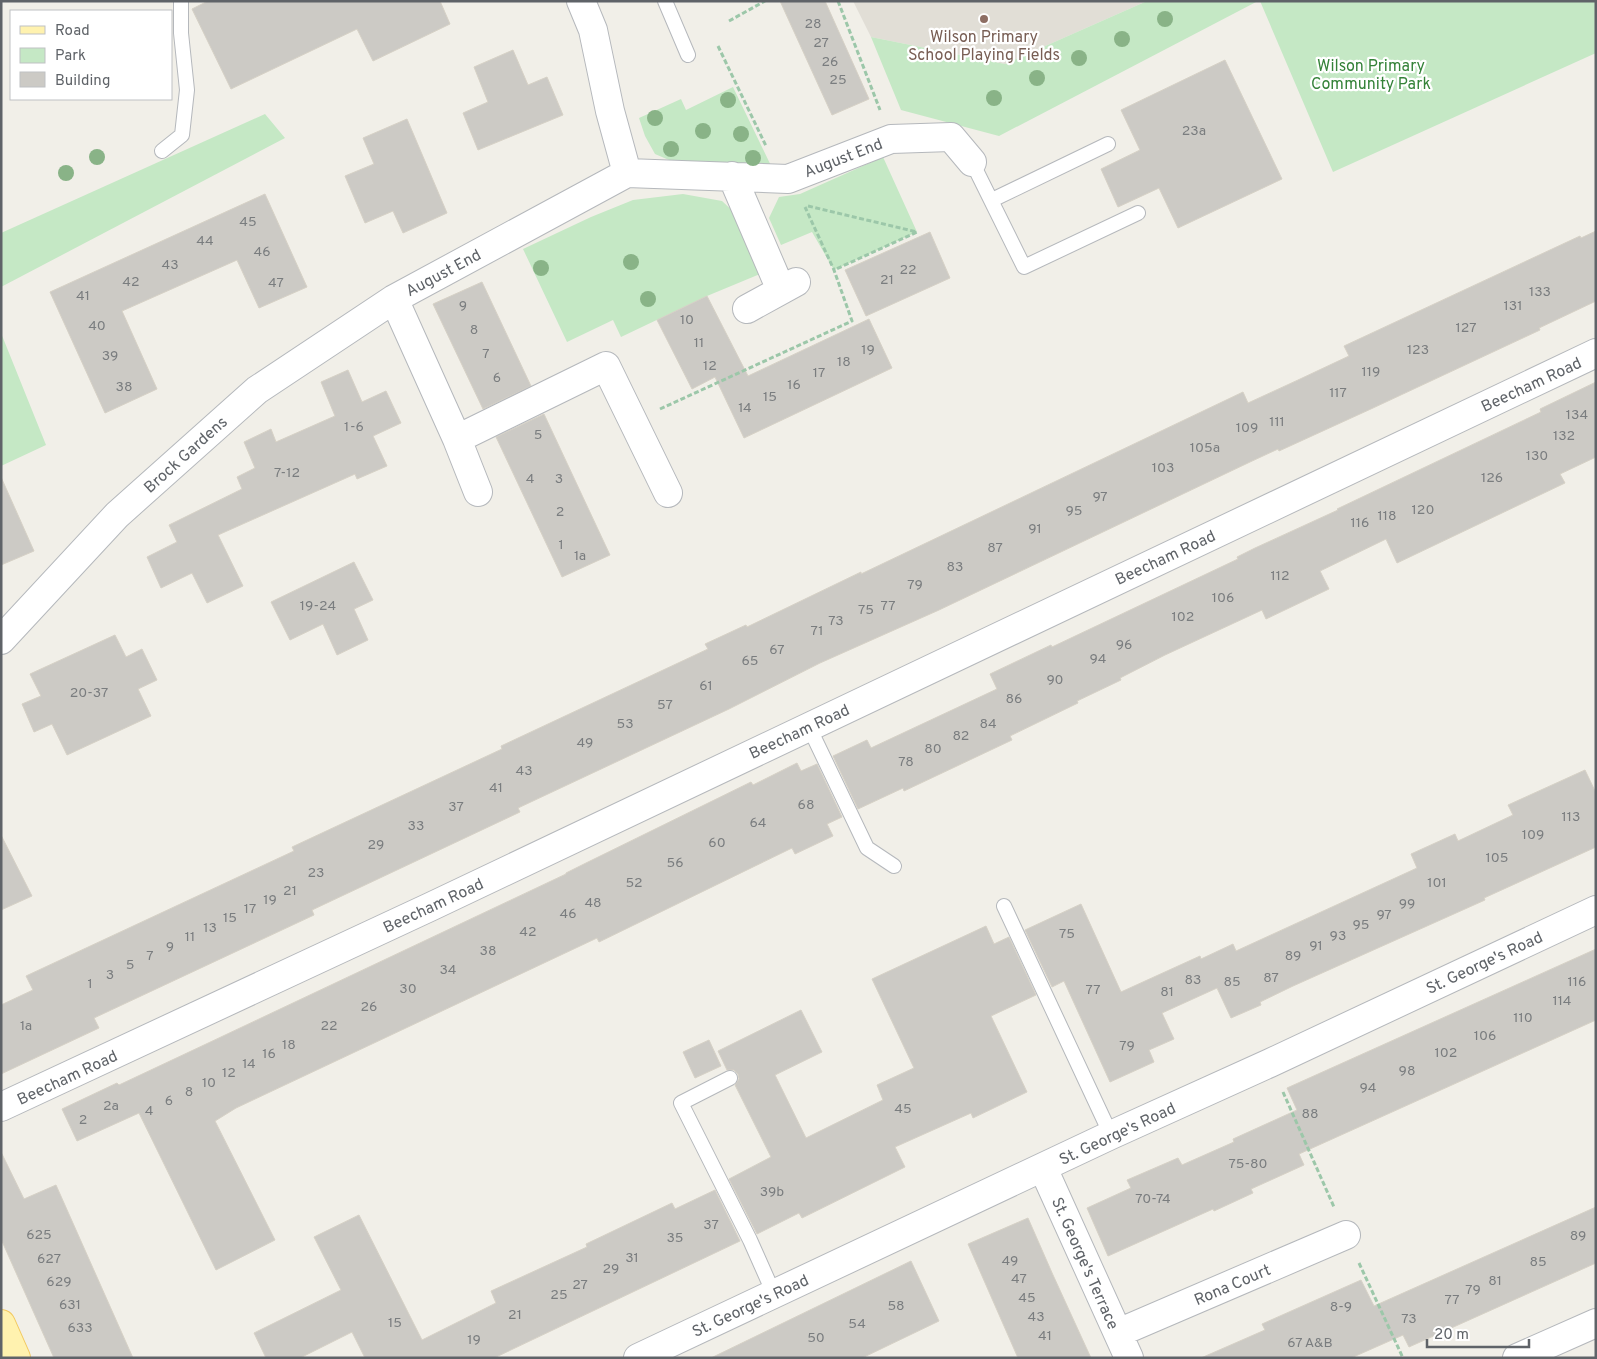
<svg xmlns="http://www.w3.org/2000/svg" width="1597" height="1359" font-family="Overpass,sans-serif">
	<style>
		.education { fill: #e1ded6 }
		.green { fill: #c5e8c5 }
		.building { fill: #cccac5; stroke: #d6d1c6 }
		.lines { fill: none; stroke-linecap: round; stroke-linejoin: round }
		.lane-casing { stroke: #b5b8bc; stroke-width: 16 }
		.street-casing { stroke: #b5b8bc; stroke-width: 30 }
		.primary-casing { stroke: #f2c960; stroke-width: 30 }
		.path { stroke: #9cc7a9; stroke-width: 3; stroke-dasharray: 5 2.5; stroke-linecap: butt }
		.lane { stroke: #fff; stroke-width: 14 }
		.street { stroke: #fff; stroke-width: 28 }
		.primary { stroke: #fff2af; stroke-width: 28 }
		.tree { fill: #89b387 }
		.education-dot { fill: #8d6e63; stroke: #fff; stroke-width: 2 }
		.labels { text-anchor: middle; stroke-width: 4.5; stroke-linejoin: round; paint-order: stroke }
		.number-label { font-size: 14px; fill: #7a7d7f }
		.education-label { font-size: 16px; fill: #785e54; stroke: #fff }
		.park-label { font-size: 16px; fill: #348238; stroke: #fff }
		.street-label { font-size: 16px; fill: #5f6368; stroke: #fff }
	</style>
	<rect width="100%" height="100%" fill="#f1efe8"/>
	<path class="education" d="M853 1H1147L1005 64 871 37Z"/>
	<path class="green" d="M1147 1H1258L999 136 901 110 871 37 1005 64Z
		M1260 1H1596V53L1333 172Z
		M733 87 774 172 676 163 655 154 645 136 639 118 681 99 686 110Z
		M265 114 285 138 1 287V233Z
		M883 157 917 232 834 270 812 232 781 245 769 218 779 197 800 194Z
		M683 194 722 201 736 214 760 274 707 296 621 337 613 320 567 342 523 249 591 217 633 200Z
		M1 333 46 445 1 466Z"/>
	<path class="building" d="M208 1H440L450 24 373 61 357 29 231 89 192 9Z
		M780 1H825L869 99 832 115Z
		M513 50 528 85 547 77 563 115 478 150 463 113 488 102 474 67Z
		M1225 60 1282 179 1178 228 1159 188 1118 207 1101 169 1140 150 1121 110Z
		M407 119 447 213 403 233 393 211 365 223 345 176 374 164 363 138Z
		M265 194 307 287 259 308 237 260 122 311 157 389 105 413 50 292Z
		M1596 231V301L1539 328 1540 330 1373 408 1279 451 1278 449 1250 462 939 610 820 663 729 709 518 808 520 812 312 910 314 915 94 1018 99 1028 1 1074V1005L33 990 26 976 294 851 292 847 502 749 501 746 708 649 705 644 746 625 747 627 861 572V574L1243 392 1248 403 1298 380 1349 356 1344 346 1580 236 1581 238Z
		M930 232 950 278 866 316 845 270Z
		M482 282 531 386 483 409 433 304Z
		M707 296 748 376 869 319 892 368 744 438 715 377 692 389 657 320Z
		M348 370 362 402 386 391 401 423 373 436 387 466 357 479 355 474 218 535 243 586 207 603 192 573 161 588 147 557 177 542 169 525 242 489 237 477 255 468 244 442 271 429 276 442 335 416 321 382Z
		M1596 382V457L1560 474 1565 483 1397 563 1386 539 1320 571 1329 589 1266 619 1262 610 1165 655 1120 678 1121 680 1077 701 1078 703 1010 736 1012 740 904 791 903 788 858 809 833 756 867 740 871 748 997 689 990 674 1051 645 1052 647 1238 559 1237 557 1255 548 1338 510 1337 509 1541 412 1540 409Z
		M544 414 610 555 562 577 496 437Z
		M1 477 34 551 1 565Z
		M354 562 373 600 354 609 368 640 337 655 323 624 290 640 271 602Z
		M115 635 126 657 142 649 157 680 138 689 151 716 67 755 52 724 34 732 22 704 41 696 30 674Z
		M797 763 801 771 817 764 842 817 827 824 833 836 795 854 792 848 599 942 597 938 236 1108 215 1121 275 1240 216 1270 139 1113 77 1141 62 1109 117 1083 119 1085 204 1045 566 874V873L586 863 751 782 753 785Z
		M1585 770 1596 793V847L1484 898 1485 900 1293 986 1260 1002 1261 1005 1231 1018 1217 988 1162 1013 1174 1039 1149 1050 1154 1062 1110 1082 1064 981 1052 987 1025 930 1081 904 1121 992 1200 956 1201 959 1233 944 1236 951 1417 868 1411 854 1455 834 1458 841 1513 815 1508 805Z
		M1 835 32 896 1 910Z
		M986 926 994 944 1009 937 1036 995 991 1016 1027 1092 973 1118 971 1113 895 1147 905 1167 802 1218 799 1213 757 1234 729 1179 771 1157 735 1085 739 1079 738 1074 734 1070H727L718 1051 801 1010 822 1052 775 1075 806 1138 883 1100 877 1085 914 1068 872 979Z
		M1596 949V1020L1299 1154 1304 1165 1251 1189 1253 1193 1214 1211 1213 1209 1108 1256 1087 1208 1131 1188 1127 1180 1178 1158 1182 1165 1234 1142 1233 1139 1297 1110 1287 1088Z
		M709 1040 721 1066 695 1078 683 1052Z
		M1 1152 24 1199 56 1185 133 1358H54L1 1239Z
		M715 1190 740 1241 494 1358H365L352 1332 300 1358H266L254 1333 341 1290 314 1237 359 1215 422 1340 496 1303 491 1291 587 1247 586 1244 672 1203 675 1209Z
		M1596 1207V1263L1409 1347 1403 1335 1351 1358H1201L1265 1330 1262 1324 1361 1280 1374 1306Z
		M1028 1218 1053 1275 1091 1358H1018L968 1244Z
		M911 1261 939 1321 862 1358H711Z"/>
	<g class="lines">
		<g class="lane-casing">
			<path id="lane" d="M665 1 688 55
				M162 151 182 135 187 90 181 33V1
				M972 162 1024 267 1138 213
				M992 200 1108 144
				M809 727 867 848 894 866
				M1004 906 1111 1135
				M730 1078 681 1103 750 1240 774 1294"/>
		</g>
		<g class="street-casing">
			<path id="street" d="M581 1 593 30 610 111 627 173
				M732 176 781 290
				M394 299 457 439 478 492
				M747 309 796 282
				M457 439 606 366 668 493
				M1 640 117 515 257 390 394 299 627 173 788 179 891 139 951 137 972 162
				M1 1107 430 907 1596 353
				M1043 1168 1129 1358
				M1118 1333 1346 1235
				M638 1358 1111 1135 1270 1063 1596 910
				M1517 1358 1596 1323"/>
		</g>
		<g class="primary-casing">
			<path id="primary" d="M1 1324 16 1358"/>
		</g>
		<path class="path" d="M838 1 880 110
			M729 21 765 1
			M718 46 766 146
			M808 206 917 232 834 270
			M660 409 852 321 834 270 805 207
			M1283 1092 1334 1207
			M1359 1263 1403 1358"/>
		<use href="#lane" class="lane"/>
		<use href="#street" class="street"/>
		<use href="#primary" class="primary"/>
	</g>
	<g class="tree">
		<circle cx="1165" cy="19" r="8"/>
		<circle cx="1122" cy="39" r="8"/>
		<circle cx="1079" cy="58" r="8"/>
		<circle cx="1037" cy="78" r="8"/>
		<circle cx="994" cy="98" r="8"/>
		<circle cx="728" cy="100" r="8"/>
		<circle cx="655" cy="118" r="8"/>
		<circle cx="703" cy="131" r="8"/>
		<circle cx="741" cy="134" r="8"/>
		<circle cx="671" cy="149" r="8"/>
		<circle cx="97" cy="157" r="8"/>
		<circle cx="753" cy="158" r="8"/>
		<circle cx="66" cy="173" r="8"/>
		<circle cx="631" cy="262" r="8"/>
		<circle cx="541" cy="268" r="8"/>
		<circle cx="648" cy="299" r="8"/>
	</g>
	<circle class="education-dot" cx="984" cy="19" r="5"/>
	<g class="labels">
		<g class="number-label">
			<text x="813" y="28">28</text>
			<text x="821" y="47">27</text>
			<text x="830" y="66">26</text>
			<text x="838" y="84">25</text>
			<text x="1194" y="135">23a</text>
			<text x="248" y="226">45</text>
			<text x="205" y="245">44</text>
			<text x="262" y="256">46</text>
			<text x="170" y="269">43</text>
			<text x="908" y="274">22</text>
			<text x="887" y="284">21</text>
			<text x="131" y="286">42</text>
			<text x="276" y="287">47</text>
			<text x="1540" y="296">133</text>
			<text x="83" y="300">41</text>
			<text x="463" y="310">9</text>
			<text x="1513" y="310">131</text>
			<text x="687" y="324">10</text>
			<text x="97" y="330">40</text>
			<text x="1466" y="332">127</text>
			<text x="474" y="334">8</text>
			<text x="699" y="347">11</text>
			<text x="868" y="354">19</text>
			<text x="1418" y="354">123</text>
			<text x="486" y="358">7</text>
			<text x="110" y="360">39</text>
			<text x="844" y="366">18</text>
			<text x="710" y="370">12</text>
			<text x="1371" y="376">119</text>
			<text x="819" y="377">17</text>
			<text x="497" y="382">6</text>
			<text x="794" y="389">16</text>
			<text x="124" y="391">38</text>
			<text x="1338" y="397">117</text>
			<text x="770" y="401">15</text>
			<text x="745" y="412">14</text>
			<text x="1577" y="419">134</text>
			<text x="1277" y="426">111</text>
			<text x="354" y="431">1-6</text>
			<text x="1247" y="432">109</text>
			<text x="538" y="439">5</text>
			<text x="1564" y="440">132</text>
			<text x="1205" y="452">105a</text>
			<text x="1537" y="460">130</text>
			<text x="1163" y="472">103</text>
			<text x="287" y="477">7-12</text>
			<text x="1492" y="482">126</text>
			<text x="530" y="483">4</text>
			<text x="559" y="483">3</text>
			<text x="1100" y="501">97</text>
			<text x="1423" y="514">120</text>
			<text x="1074" y="515">95</text>
			<text x="560" y="516">2</text>
			<text x="1387" y="520">118</text>
			<text x="1360" y="527">116</text>
			<text x="1035" y="533">91</text>
			<text x="561" y="549">1</text>
			<text x="995" y="552">87</text>
			<text x="580" y="560">1a</text>
			<text x="955" y="571">83</text>
			<text x="1280" y="580">112</text>
			<text x="915" y="589">79</text>
			<text x="1223" y="602">106</text>
			<text x="318" y="610">19-24</text>
			<text x="888" y="610">77</text>
			<text x="866" y="614">75</text>
			<text x="1183" y="621">102</text>
			<text x="836" y="625">73</text>
			<text x="817" y="635">71</text>
			<text x="1124" y="649">96</text>
			<text x="777" y="654">67</text>
			<text x="1098" y="663">94</text>
			<text x="750" y="665">65</text>
			<text x="1055" y="684">90</text>
			<text x="706" y="690">61</text>
			<text x="89" y="697">20-37</text>
			<text x="1014" y="703">86</text>
			<text x="665" y="709">57</text>
			<text x="625" y="728">53</text>
			<text x="988" y="728">84</text>
			<text x="961" y="740">82</text>
			<text x="585" y="747">49</text>
			<text x="933" y="753">80</text>
			<text x="906" y="766">78</text>
			<text x="524" y="775">43</text>
			<text x="496" y="792">41</text>
			<text x="806" y="809">68</text>
			<text x="456" y="811">37</text>
			<text x="1571" y="821">113</text>
			<text x="758" y="827">64</text>
			<text x="416" y="830">33</text>
			<text x="1533" y="839">109</text>
			<text x="717" y="847">60</text>
			<text x="376" y="849">29</text>
			<text x="1497" y="862">105</text>
			<text x="675" y="867">56</text>
			<text x="316" y="877">23</text>
			<text x="634" y="887">52</text>
			<text x="1437" y="887">101</text>
			<text x="290" y="895">21</text>
			<text x="270" y="904">19</text>
			<text x="593" y="907">48</text>
			<text x="1407" y="908">99</text>
			<text x="250" y="913">17</text>
			<text x="568" y="918">46</text>
			<text x="1384" y="919">97</text>
			<text x="230" y="922">15</text>
			<text x="1361" y="929">95</text>
			<text x="210" y="932">13</text>
			<text x="528" y="936">42</text>
			<text x="1067" y="938">75</text>
			<text x="1338" y="940">93</text>
			<text x="190" y="941">11</text>
			<text x="1316" y="950">91</text>
			<text x="170" y="951">9</text>
			<text x="488" y="955">38</text>
			<text x="150" y="960">7</text>
			<text x="1293" y="960">89</text>
			<text x="130" y="969">5</text>
			<text x="448" y="974">34</text>
			<text x="110" y="979">3</text>
			<text x="1271" y="982">87</text>
			<text x="1193" y="984">83</text>
			<text x="1232" y="986">85</text>
			<text x="1577" y="986">116</text>
			<text x="90" y="988">1</text>
			<text x="408" y="993">30</text>
			<text x="1093" y="994">77</text>
			<text x="1167" y="996">81</text>
			<text x="1562" y="1005">114</text>
			<text x="369" y="1011">26</text>
			<text x="1523" y="1022">110</text>
			<text x="26" y="1030">1a</text>
			<text x="329" y="1030">22</text>
			<text x="1485" y="1040">106</text>
			<text x="289" y="1049">18</text>
			<text x="1127" y="1050">79</text>
			<text x="1446" y="1057">102</text>
			<text x="269" y="1058">16</text>
			<text x="249" y="1068">14</text>
			<text x="1407" y="1075">98</text>
			<text x="229" y="1077">12</text>
			<text x="209" y="1087">10</text>
			<text x="1368" y="1092">94</text>
			<text x="189" y="1096">8</text>
			<text x="169" y="1105">6</text>
			<text x="111" y="1110">2a</text>
			<text x="903" y="1113">45</text>
			<text x="149" y="1115">4</text>
			<text x="1310" y="1118">88</text>
			<text x="83" y="1124">2</text>
			<text x="1248" y="1168">75-80</text>
			<text x="772" y="1196">39b</text>
			<text x="1153" y="1203">70-74</text>
			<text x="711" y="1229">37</text>
			<text x="39" y="1239">625</text>
			<text x="1578" y="1240">89</text>
			<text x="675" y="1242">35</text>
			<text x="632" y="1262">31</text>
			<text x="49" y="1263">627</text>
			<text x="1010" y="1265">49</text>
			<text x="1538" y="1266">85</text>
			<text x="611" y="1273">29</text>
			<text x="1019" y="1283">47</text>
			<text x="1495" y="1285">81</text>
			<text x="59" y="1286">629</text>
			<text x="580" y="1289">27</text>
			<text x="1473" y="1294">79</text>
			<text x="559" y="1299">25</text>
			<text x="1027" y="1302">45</text>
			<text x="1452" y="1304">77</text>
			<text x="70" y="1309">631</text>
			<text x="896" y="1310">58</text>
			<text x="1341" y="1311">8-9</text>
			<text x="515" y="1319">21</text>
			<text x="1036" y="1321">43</text>
			<text x="1409" y="1323">73</text>
			<text x="395" y="1327">15</text>
			<text x="857" y="1328">54</text>
			<text x="80" y="1332">633</text>
			<text x="1045" y="1340">41</text>
			<text x="816" y="1342">50</text>
			<text x="474" y="1344">19</text>
			<text x="1310" y="1347">67 A&amp;B</text>
		</g>
		<g class="education-label">
			<text x="984" y="42">Wilson Primary<tspan x="984" dy="18">School Playing Fields</tspan></text>
		</g>
		<g class="park-label">
			<text x="1371" y="71">Wilson Primary<tspan x="1371" dy="18">Community Park</tspan></text>
		</g>
		<g class="street-label">
			<text transform="translate(843 157) rotate(-21)" y="6">August End</text>
			<text transform="translate(443 272) rotate(-28)" y="6">August End</text>
			<text transform="translate(1531 384) rotate(-25)" y="6">Beecham Road</text>
			<text transform="translate(185 454) rotate(-42)" y="6">Brock Gardens</text>
			<text transform="translate(1165 557) rotate(-25)" y="6">Beecham Road</text>
			<text transform="translate(799 731) rotate(-25)" y="6">Beecham Road</text>
			<text transform="translate(433 905) rotate(-25)" y="6">Beecham Road</text>
			<text transform="translate(1484 962) rotate(-25)" y="6">St. George's Road</text>
			<text transform="translate(67 1077) rotate(-25)" y="6">Beecham Road</text>
			<text transform="translate(1117 1133) rotate(-25)" y="6">St. George's Road</text>
			<text transform="translate(1086 1263) rotate(66)" y="6">St. George's Terrace</text>
			<text transform="translate(1232 1284) rotate(-23)" y="6">Rona Court</text>
			<text transform="translate(750 1305) rotate(-25)" y="6">St. George's Road</text>
		</g>
	</g>
	<rect width="1597" height="1359" fill="none" stroke="#5f6368" stroke-width="5"/>
	<rect x="10" y="10" width="162" height="90" fill="#ffffff" stroke="#bfc1c3"/>
	<rect x="20" y="26" width="25" height="8" fill="#fff2af" stroke="#bfc1c3"/>
	<text x="55" y="35" font-size="15" fill="#5f6368">Road</text>
	<rect x="20" y="48" width="25" height="15" fill="#c5e8c5" stroke="#bfc1c3"/>
	<text x="55" y="60" font-size="15" fill="#5f6368">Park</text>
	<rect x="20" y="72" width="25" height="15" fill="#cccac5" stroke="#bfc1c3"/>
	<text x="55" y="85" font-size="15" fill="#5f6368">Building</text>
	<path d="M1427 1339v8h102v-8" fill="none" stroke="#5f6368" stroke-width="2.5"/>
	<text x="1434" y="1339" font-size="15" fill="#5f6368" stroke="#ffffff" stroke-width="4" paint-order="stroke">20 m</text>
</svg>
